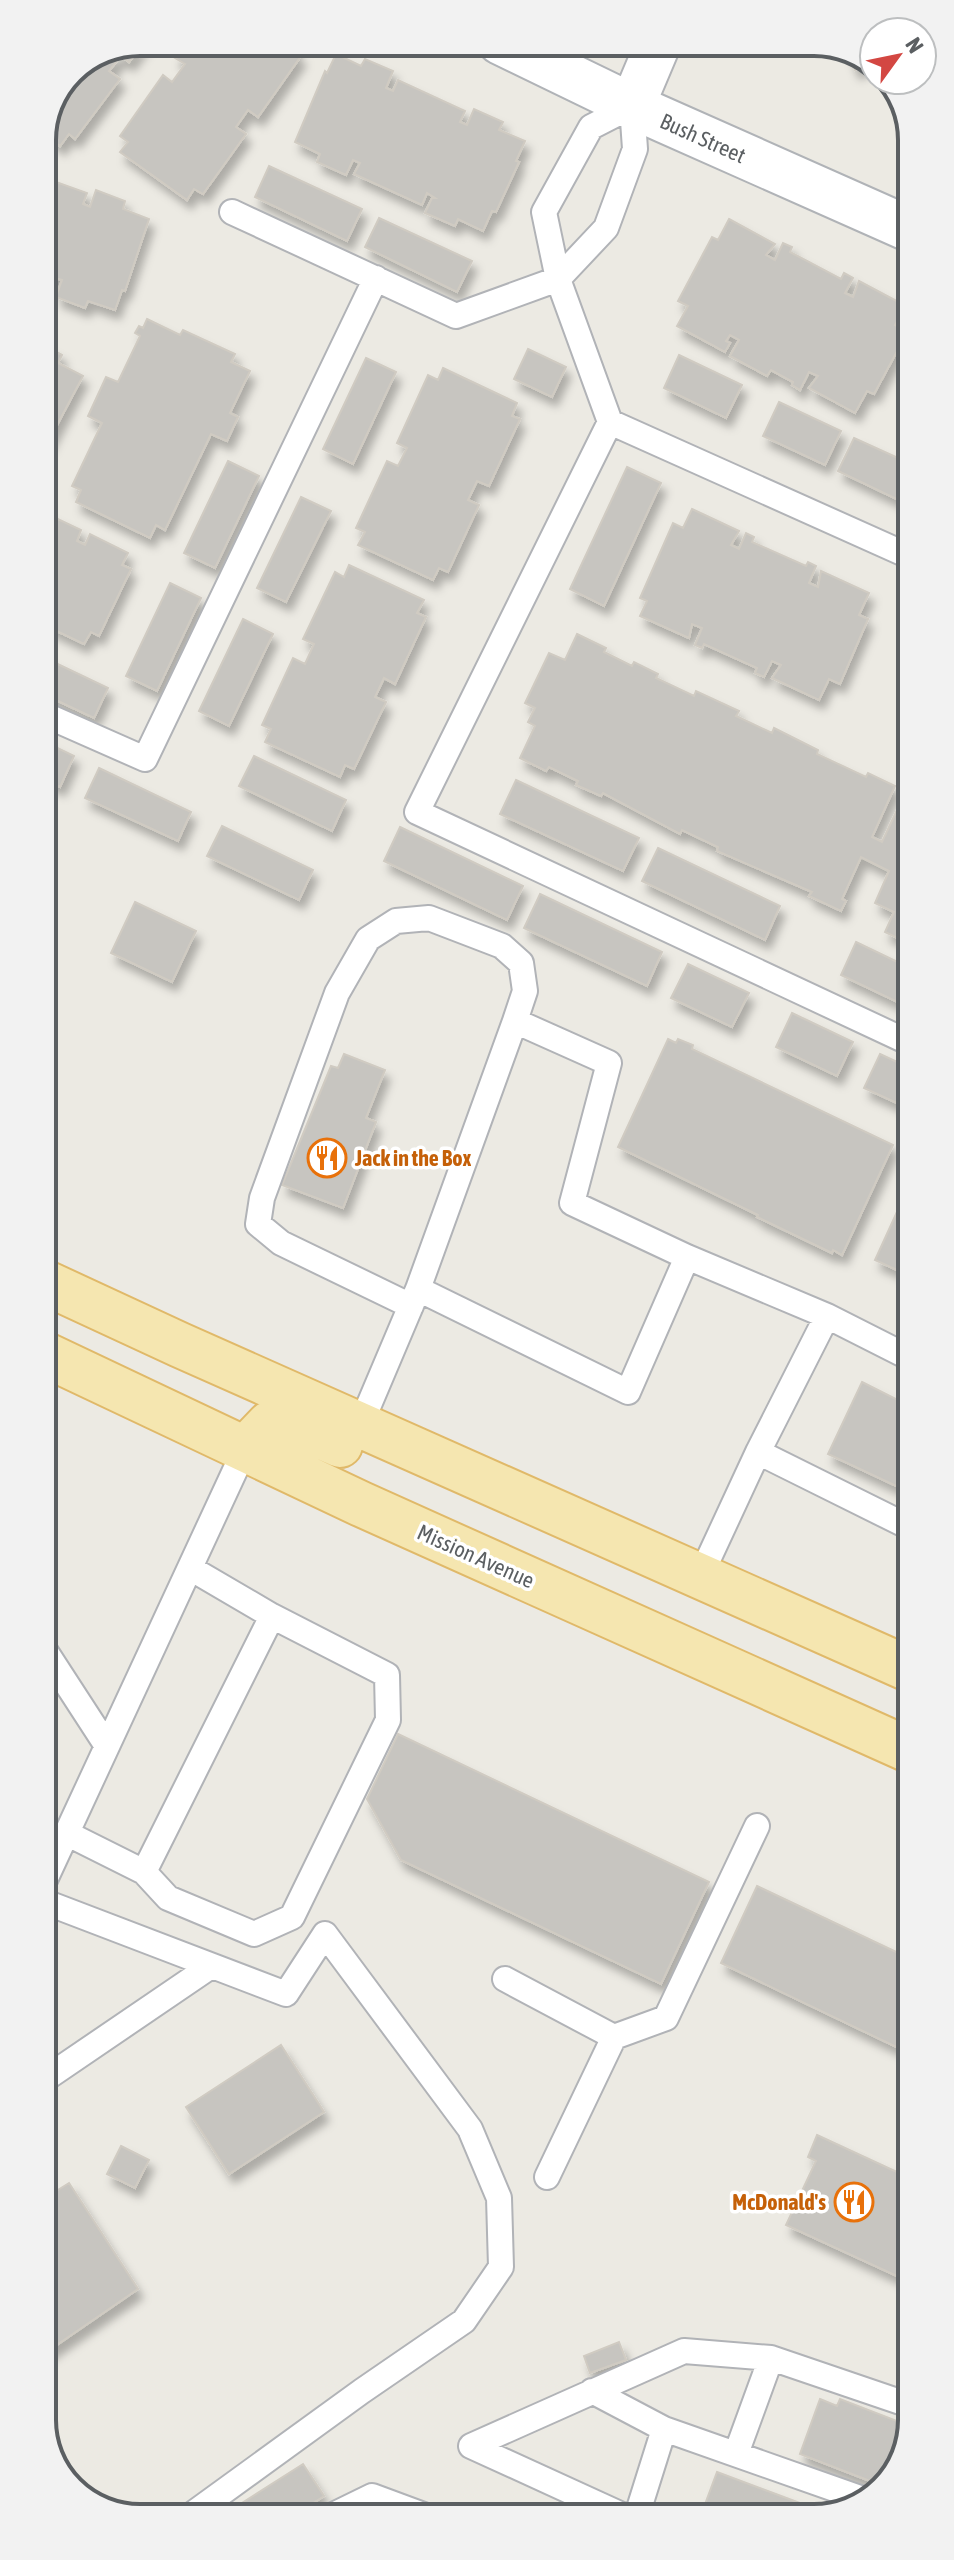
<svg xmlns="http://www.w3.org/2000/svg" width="954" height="2560" font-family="'Asap Condensed',sans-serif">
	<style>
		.building { fill: #c7c5c0; stroke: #d0cbc2; stroke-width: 2; filter: url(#shadow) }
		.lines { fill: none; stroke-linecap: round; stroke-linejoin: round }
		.service-casing { stroke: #b1b3b7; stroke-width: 28 }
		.tertiary-casing { stroke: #b1b3b7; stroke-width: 48 }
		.secondary-casing { stroke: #b0b3b7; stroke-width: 48 }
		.primary-casing { stroke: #e0b969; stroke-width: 48 }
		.service { stroke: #fff; stroke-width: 24 }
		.tertiary { stroke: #fff; stroke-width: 44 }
		.secondary { stroke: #fff; stroke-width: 44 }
		.primary { stroke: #f5e6b0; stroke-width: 44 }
		.labels { text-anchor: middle; stroke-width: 7; stroke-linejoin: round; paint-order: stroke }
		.street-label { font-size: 22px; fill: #5b5f62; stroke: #fff }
		.food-label { font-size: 22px; font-weight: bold; fill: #c56008; stroke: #fff; text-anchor: start }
		.rim { fill: none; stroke: #5b5f62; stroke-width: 4 }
	</style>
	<defs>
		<filter id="shadow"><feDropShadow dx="5" dy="9" stdDeviation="4" flood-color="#0004"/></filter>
	</defs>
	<rect width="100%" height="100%" fill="#eceae3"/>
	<path class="building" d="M140 42H144L129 62 121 56 109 71 120 79 75 139 69 134 60 146 43 133 71 70Z
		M186 42H298L292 51 301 56 258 117 248 110 236 127 246 134 203 194 194 189 187 200 120 152 128 142 120 136 163 75 172 82 185 64 175 58Z
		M848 53 873 62 855 70Z
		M336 54 361 66 365 59 393 71 386 88 393 91 398 80 465 111 460 122 467 125 474 109 503 122 499 130 525 141 516 161 519 162 496 212 492 211 483 231 458 219 455 226 425 213 432 198H435L427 193 422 205 354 174 360 163 353 160 346 175 317 162 320 154 295 142 325 71 327 73Z
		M269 166 362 209 347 241 255 197Z
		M42 177 87 193 83 204 90 207 96 190 125 201 123 209 149 219 125 291 122 290 115 310 88 301 85 308 56 297 62 280 55 278 51 289 42 286Z
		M379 218 472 261 457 292 365 247Z
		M729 219 775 244 766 255 775 260 783 243 792 247 790 252 841 279 844 273 853 278 845 293 853 297 859 281 906 306 895 325 908 331 874 394 867 391 855 413 809 388 818 376 809 372 800 390 792 385 793 382 771 370 767 376 730 356 739 340 730 335 726 341 730 343 725 352 677 326 688 306 678 301 712 237 718 240Z
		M147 319 180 335 183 330 235 354 231 362 250 371 230 413 238 417 227 441 211 434 165 530 156 525 150 538 76 502 81 490 72 486 102 423 88 416 106 377 118 382 140 336 135 333 139 326 143 328Z
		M42 344 62 355 58 363 83 376 47 444 44 442 43 445Z
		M528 349 566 367 552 397 514 379Z
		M679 355 742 385 726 418 664 388Z
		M366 358 396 372 353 464 323 449Z
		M443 368 517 403 512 416 520 419 489 486 477 481 468 500 479 505 448 572 439 568 433 580 358 545 365 532 356 528 387 461 398 466 407 448 397 443 428 375 438 380Z
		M779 402 841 431 825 465 763 436Z
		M854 438 909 463V505L838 471Z
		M228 461 259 476 215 568 184 553Z
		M627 467 661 483 604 606 570 589Z
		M301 497 331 511 286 602 257 588Z
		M692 509 739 531 731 545 739 549 746 533 754 537 752 542 806 566 808 562 816 566 809 583 818 587 821 571 869 593 859 615 868 619 840 684 829 679 819 700 772 678 781 665 772 661 764 677 755 673 757 668 704 644 702 648 695 645 702 628 692 624 689 638 640 616 647 601 640 598 673 523 683 528Z
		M43 512 81 530 77 541 85 545 90 534 128 553 122 565 131 569 99 636 91 632 84 644 46 626 52 615 43 613Z
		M349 565 424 600 417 613 426 617 395 684 384 678 375 697 386 702 354 769 345 765 340 777 265 742 271 729 262 725 293 658 305 664 314 644 303 639 335 572 344 577Z
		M170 583 201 598 157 691 126 676Z
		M243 619 273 634 229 726 199 711Z
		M577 634 606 648 604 652 632 666 634 662 658 674 656 678 694 696 696 691 739 711 736 716 772 733 774 728 818 750 817 754 866 777 868 773 895 786 872 837 882 842 906 791 910 792V944L885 932 894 912 875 903 889 871 861 857 842 899 846 901 841 911 809 896 812 892 717 851 718 847 682 830 680 834 603 793 601 796 576 785 578 781 549 767 546 771 520 758 535 726 528 722 535 708 525 703 549 653 565 660Z
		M43 657 108 688 94 718 43 694Z
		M43 741 74 756 60 787 43 779Z
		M254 756 346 800 332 831 239 786Z
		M99 768 191 812 178 841 85 798Z
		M516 780 639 838 623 871 500 814Z
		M222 826 313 870 299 900 207 856Z
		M400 827 523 886 507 920 384 861Z
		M658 848 780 906 765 940 642 881Z
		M540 894 662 952 647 986 524 928Z
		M135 902 196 931 172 982 111 953Z
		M856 942 910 968V1008L841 975Z
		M688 964 749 993 732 1027 671 998Z
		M792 1013 853 1042 837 1076 776 1047Z
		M668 1039 676 1043 678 1039 693 1045 692 1049 893 1145 842 1255 833 1250 832 1253 757 1217 758 1215 618 1147Z
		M344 1054 385 1070 366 1118 376 1122 343 1208 282 1185 331 1066 338 1068Z
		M880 1054 910 1068V1109L864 1088Z
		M906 1192 910 1194V1276L875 1260Z
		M862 1382 910 1406 911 1493 828 1454Z
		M398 1734 709 1882 661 1984 401 1860 367 1799Z
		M757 1886 911 1959V2054L721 1963Z
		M281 2045 324 2112 229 2174 186 2107Z
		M817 2135 912 2179V2283L786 2225 816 2161 808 2157Z
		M121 2146 149 2160 135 2188 107 2174Z
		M69 2183 138 2289 45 2353V2198Z
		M619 2342 626 2360 590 2373 584 2356Z
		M820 2399 837 2406 840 2399 910 2426 891 2480 883 2486 800 2454Z
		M303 2464 324 2496 292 2517H220Z
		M717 2472 832 2515H701Z"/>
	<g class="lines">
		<g class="service-casing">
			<path id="service" d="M232 212 456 316 558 279 606 228 635 149 632 106 591 127 544 212 558 279 610 422 909 556
				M610 422 417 812 910 1043
				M43 714 145 759 376 278
				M418 1289 628 1392 687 1257
				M411 1306 281 1243 258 1224 262 1198 337 993 368 939 396 921 429 918 502 946 521 963 525 991 515 1021
				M910 1358 827 1316 758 1452 911 1528
				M360 1426 418 1289 515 1021 609 1063 572 1203 687 1257 827 1316
				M700 1577 758 1452
				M44 1649 107 1746
				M66 1833 144 1872 168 1898 254 1934 292 1917 388 1720 387 1675 272 1616 190 1568
				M144 1872 272 1616
				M45 1880 245 1449
				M45 1902 286 1994 325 1934 470 2129 499 2198 501 2267 464 2321 362 2391 187 2518
				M505 1979 614 2037
				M45 2079 211 1966
				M547 2177 614 2037 666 2018 757 1826
				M592 2391 664 2429
				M736 2454 771 2358 912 2406
				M637 2515 664 2429 863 2499
				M624 2516 471 2446 684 2351 771 2358
				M329 2517 372 2496 426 2516"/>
		</g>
		<g class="tertiary-casing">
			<path id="tertiary" d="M632 106 659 42"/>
		</g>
		<g class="secondary-casing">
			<path id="secondary" d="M500 42 632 106 909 229"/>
		</g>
		<g class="primary-casing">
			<path id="primary" d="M44 1282 180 1345 911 1670
				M44 1354 361 1504 911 1751
				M245 1449 269 1424 297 1426 340 1445"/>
		</g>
		<use href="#service" class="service"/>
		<use href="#tertiary" class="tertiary"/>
		<use href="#secondary" class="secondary"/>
		<use href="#primary" class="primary"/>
	</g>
	<defs>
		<g id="restaurant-ring" transform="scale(2)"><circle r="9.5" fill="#fff" stroke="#e8710a" stroke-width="1.5"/><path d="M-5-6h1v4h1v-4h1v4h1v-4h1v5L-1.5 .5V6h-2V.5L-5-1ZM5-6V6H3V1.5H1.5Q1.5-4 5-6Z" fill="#e8710a"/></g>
	</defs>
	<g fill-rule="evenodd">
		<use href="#restaurant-ring" x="327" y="1158"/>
		<use href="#restaurant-ring" x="854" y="2202"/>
	</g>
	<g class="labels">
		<g class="street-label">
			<text transform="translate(703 138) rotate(24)" y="8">Bush Street</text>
			<text transform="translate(476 1556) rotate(24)" y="8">Mission Avenue</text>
		</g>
		<g class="food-label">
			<text x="355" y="1166">Jack in the Box</text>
			<text x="826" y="2210" text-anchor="end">McDonald's</text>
		</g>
	</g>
	<path d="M0 0H954V2560H0ZM140 56H814A84 84 0 0 1 898 140V2420A84 84 0 0 1 814 2504H140A84 84 0 0 1 56 2420V140A84 84 0 0 1 140 56Z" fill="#f2f2f2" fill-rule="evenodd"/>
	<path class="rim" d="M140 56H814A84 84 0 0 1 898 140V2420A84 84 0 0 1 814 2504H140A84 84 0 0 1 56 2420V140A84 84 0 0 1 140 56Z"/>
	<g transform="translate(898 56) rotate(57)"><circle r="38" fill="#ffffff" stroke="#bdbfc0" stroke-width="2"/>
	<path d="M0-6L14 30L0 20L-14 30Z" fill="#d34742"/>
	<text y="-12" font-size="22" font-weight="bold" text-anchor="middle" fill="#5b5f62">N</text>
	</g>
</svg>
